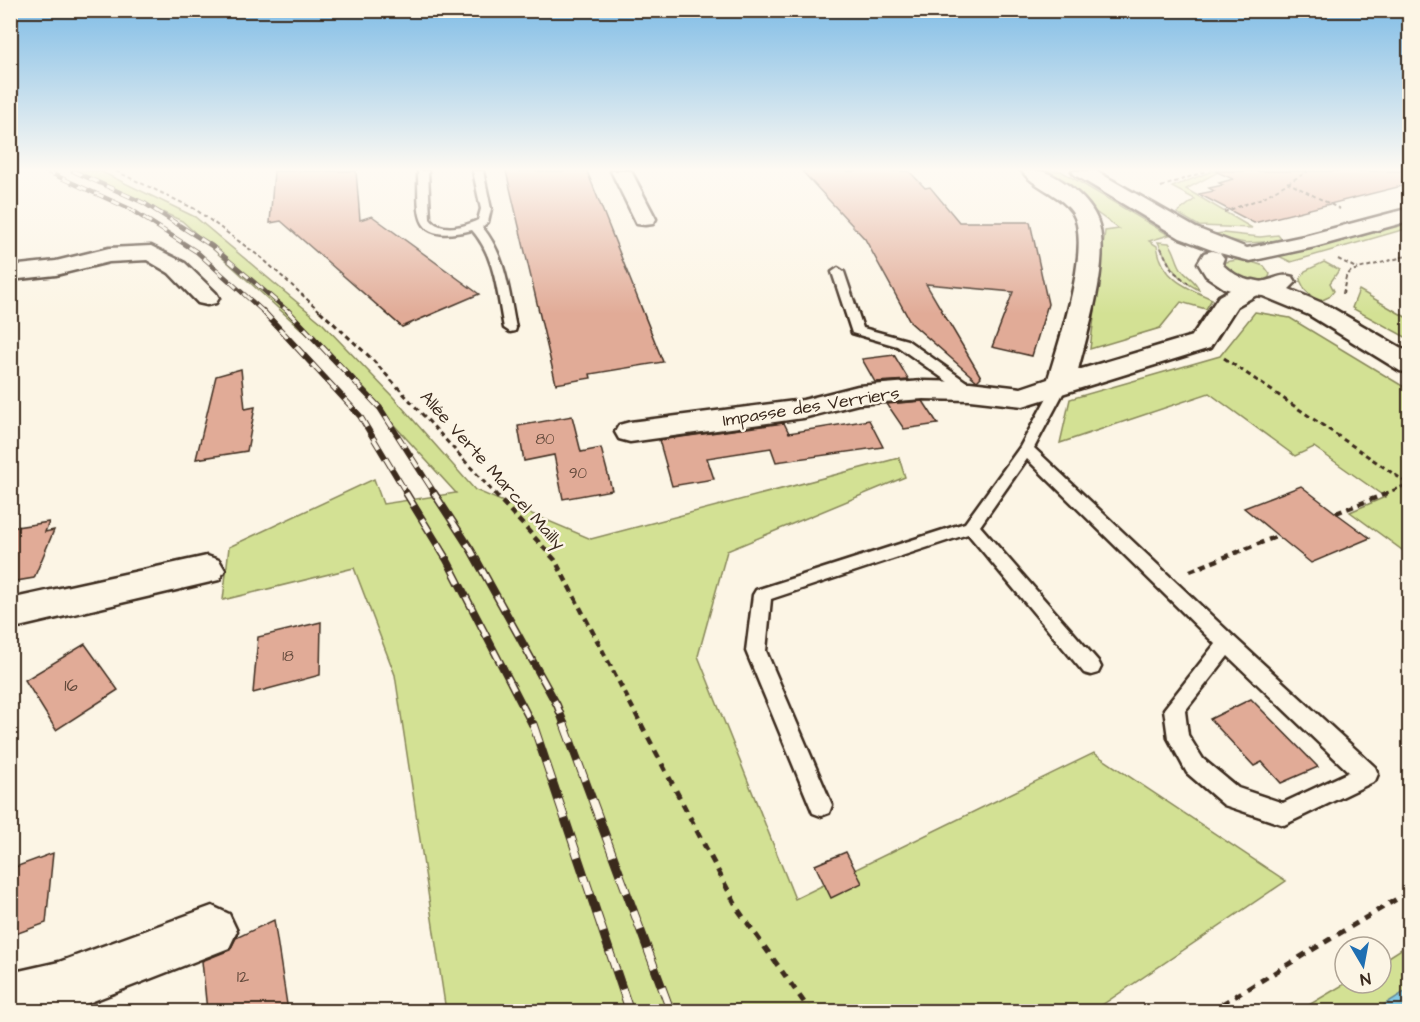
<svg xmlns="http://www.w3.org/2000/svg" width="1420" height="1022" font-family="'Architects Daughter',sans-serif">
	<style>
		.green { fill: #d3e194; stroke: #878659; stroke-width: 1.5 }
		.water { fill: #82c8e3; stroke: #668994; stroke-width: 1.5 }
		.building { fill: #e1ab97; stroke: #3b2a1e; stroke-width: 1.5 }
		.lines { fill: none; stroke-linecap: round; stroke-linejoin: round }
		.lane-casing { stroke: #3b2a1e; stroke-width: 5 }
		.street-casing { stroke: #3b2a1e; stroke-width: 5 }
		.secondary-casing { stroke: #3b2a1e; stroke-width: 5 }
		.path-far3 { stroke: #3b2a1e; stroke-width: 2; stroke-dasharray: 4 3; stroke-linecap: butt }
		.path-far2 { stroke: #3b2a1e; stroke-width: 3; stroke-dasharray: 5 4; stroke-linecap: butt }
		.path-far1 { stroke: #3b2a1e; stroke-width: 4.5; stroke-dasharray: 7 5; stroke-linecap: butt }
		.path { stroke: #3b2a1e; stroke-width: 5; stroke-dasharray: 8 7; stroke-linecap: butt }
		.lane { fill: #fcf5e5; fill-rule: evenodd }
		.street { fill: #fcf5e5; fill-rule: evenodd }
		.secondary { fill: #fcf5e5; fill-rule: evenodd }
		.rail-far3-casing { stroke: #3b2a1e; stroke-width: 4.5 }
		.rail-far2-casing { stroke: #3b2a1e; stroke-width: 6 }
		.rail-far1-casing { stroke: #3b2a1e; stroke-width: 8 }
		.rail-casing { stroke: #3b2a1e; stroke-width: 9 }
		.rail-far3 { stroke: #fcf5e5; stroke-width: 3; stroke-dasharray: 9; stroke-linecap: butt }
		.rail-far2 { stroke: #fcf5e5; stroke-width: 4; stroke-dasharray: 12; stroke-linecap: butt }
		.rail-far1 { stroke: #fcf5e5; stroke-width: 5; stroke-dasharray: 15; stroke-linecap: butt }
		.rail { stroke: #fcf5e5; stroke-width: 7; stroke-dasharray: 20; stroke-linecap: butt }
		.labels { text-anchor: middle; stroke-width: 5; stroke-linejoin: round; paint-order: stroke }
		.number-label { font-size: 15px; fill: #644a3c }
		.street-label { font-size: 18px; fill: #3b2a1e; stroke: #fcf5e5 }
		.near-number-label { font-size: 18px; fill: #644a3c }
	</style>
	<rect width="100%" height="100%" fill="#fcf5e5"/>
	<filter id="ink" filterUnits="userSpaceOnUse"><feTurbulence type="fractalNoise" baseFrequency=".0167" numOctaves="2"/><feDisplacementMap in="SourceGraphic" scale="12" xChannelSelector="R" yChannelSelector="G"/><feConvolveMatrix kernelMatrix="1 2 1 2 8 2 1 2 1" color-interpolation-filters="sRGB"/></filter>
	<g filter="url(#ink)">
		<path class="green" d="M71 171H100L195 217 322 323 393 397 475 490 591 539 899 458 905 477 727 551 698 656 795 899 1094 753 1286 881 1093 1011H446L395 675 354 568 223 600 229 547 374 479 383 504 456 493 332 357 182 221Z
			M1039 171H1061L1169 235 1149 241 1157 246C1162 278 1184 287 1212 299L1206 309 1181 302 1160 328 1090 349 1105 231 1119 229Z
			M1212 171H1220L1186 189 1252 228 1199 226 1177 213 1195 199 1172 187Z
			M1409 216V228L1291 262 1274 254Z
			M1223 233 1260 237 1278 235 1283 241 1245 243 1208 235Z
			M1158 242 1169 243C1176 252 1176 262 1182 270 1188 278 1196 280 1199 290 1174 277 1170 266 1158 242Z
			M1243 259 1264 266 1270 274 1269 277C1254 287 1237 276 1224 268L1225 262Z
			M1324 262 1339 270 1330 283 1334 291 1329 297 1318 302 1305 290 1300 280 1305 271Z
			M1359 290 1409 319V339L1352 308Z
			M1255 312 1290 318 1409 390V555L1350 512 1385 497 1314 447 1295 456 1209 393 1060 443 1070 399 1220 356Z
			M1409 944V1011L1297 1012 1346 983H1381V962Z"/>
		<path class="water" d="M1409 989V1011H1374Z"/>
		<path class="building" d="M274 171H356L360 220 372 216 479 294 402 327 281 221 270 223Z
			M506 171H587L663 362 590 374 591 378 556 384Z
			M802 171H909L925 188 930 187 959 222H1030L1048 304 1032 356 992 347 1013 292 926 284 981 377 977 381 911 323 865 239Z
			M1215 171H1410V184L1254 223 1199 194 1214 191 1209 188 1223 185 1219 183 1233 179Z
			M894 355 909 380 875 382 862 359Z
			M241 369 245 409 255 407 247 451 196 459 216 376Z
			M923 401 938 424 904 429 887 404Z
			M572 416 581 452 601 448 612 490 563 499 554 455 524 461 518 426Z
			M869 420 883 447 776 462 771 448 707 458 714 479 672 486 659 440 784 423 789 433Z
			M1301 486 1336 513 1370 538 1311 563 1244 508Z
			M49 522 45 532 54 530 34 578 10 582V528Z
			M321 622 320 675 253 693 258 637Z
			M85 644 118 690 56 730 25 680Z
			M1251 699 1318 767 1281 783 1262 762 1254 766 1210 719Z
			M846 852 862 883 831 898 815 865Z
			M53 853 46 923 10 936V869Z
			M274 920 288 1011H207L202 961 230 950 236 938Z"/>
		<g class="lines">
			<g class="lane-casing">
				<path id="lane" d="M418 171H428L430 219C441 233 464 227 478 220L481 209 473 171H483L491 209 488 222 482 227C506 255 509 293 516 328L515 331 510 332 504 328C497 294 496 257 472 230 412 244 419 217 418 171Z
					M838 268 844 272 863 328 907 340 975 388 977 391 975 394H965L897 346 852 333 832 272Z
					M1061 380 1068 384 1034 448 1234 637 1375 767 1378 774 1375 781 1284 825 1224 805 1187 773 1168 738 1164 709 1215 644 1027 459 980 526 1098 661 1101 667 1098 673 1091 675 1084 673 968 534 771 599 766 651 832 805 829 813 821 816 813 813 746 651 753 595 756 590 965 523 1020 447 1056 381ZM1228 656 1349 772 1283 803 1238 788 1203 759 1188 735 1185 711Z"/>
			</g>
			<g class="street-casing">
				<path id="street" d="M611 171H631L656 219 653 224 645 225 637 224Z
					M1022 171C1043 169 1051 173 1068 185 1081 195 1095 209 1099 225 1109 263 1088 331 1078 370L1192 336 1219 296 1244 282 1253 280 1262 282 1265 287 1262 292 1237 306 1210 348 1023 406 970 400 923 399 858 404 803 418 630 442 619 439 615 432 619 425 630 422 803 400 858 386 923 381 970 382 1021 388 1048 379C1059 342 1093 244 1072 212 1059 193 1033 187 1022 171Z
					M151 246 185 263 216 293 219 298 216 303 207 305 198 303 169 273 147 260 109 262 56 275 10 280V266L56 261 109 248Z
					M207 556 219 560 225 570 219 580 10 629V599Z
					M212 906 229 914 237 931 229 948 65 1012H10V973L59 962Z"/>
			</g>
			<g class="secondary-casing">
				<path id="secondary" d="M1072 171H1096L1196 228 1247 248 1304 236 1410 208V221L1315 247 1250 261 1220 253 1224 258 1222 263 1224 266C1235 276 1253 286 1269 280 1279 277 1282 274 1293 277L1296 282 1289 289 1327 305 1410 353V373L1400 371 1309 315 1263 296 1243 294 1224 288 1206 276 1198 263 1204 253 1212 251 1220 253 1180 238 1075 175Z"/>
			</g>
			<path class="path-far3" d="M116 171 195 209 263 259 322 313
				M1287 182 1340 209
				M1161 187 1206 171
				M1224 212 1262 198 1307 172 1303 171
				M1161 248 1172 270 1189 284
				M1338 259 1358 269
				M1343 294 1346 277 1351 271 1410 255"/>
			<path class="path-far2" d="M320 311 371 358 495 494
				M1224 358 1410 485
				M1384 494 1409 484"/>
			<path class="path-far1" d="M494 493 555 560 642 726
				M1336 513 1388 493
				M1190 571 1278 536"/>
			<path class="path" d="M641 724 739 911 811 1012
				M1209 1012 1410 891"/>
			<use href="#lane" class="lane"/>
			<use href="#street" class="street"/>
			<use href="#secondary" class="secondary"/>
			<g class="rail-far3-casing">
				<path id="rail-far3" d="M46 171 130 209 197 252 265 313
					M73 171 144 203 212 246 290 313"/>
			</g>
			<g class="rail-far2-casing">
				<path id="rail-far2" d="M263 311 360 416 407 494
					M288 311 380 408 435 494"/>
			</g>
			<g class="rail-far1-casing">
				<path id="rail-far1" d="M406 493 447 560 533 726
					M434 493 471 550 557 705 565 726"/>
			</g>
			<g class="rail-casing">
				<path id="rail" d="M533 724 630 1012
					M564 724 671 1012"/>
			</g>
			<use href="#rail-far3" class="rail-far3"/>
			<use href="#rail-far2" class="rail-far2"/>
			<use href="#rail-far1" class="rail-far1"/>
			<use href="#rail" class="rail"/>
		</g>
	</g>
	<linearGradient id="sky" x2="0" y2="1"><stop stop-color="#7fbce6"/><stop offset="0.54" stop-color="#fefaf3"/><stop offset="1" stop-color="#fefaf3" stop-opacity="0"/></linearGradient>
	<rect width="1420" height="314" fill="url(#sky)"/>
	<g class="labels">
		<g class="number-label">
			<text x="545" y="444">80</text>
			<text x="578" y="478">90</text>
			<text x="288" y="661">18</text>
		</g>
		<g class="street-label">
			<text transform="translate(811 406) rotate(-9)" y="6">Impasse des Verriers</text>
			<text transform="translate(493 470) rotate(48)" y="6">Allée Verte Marcel Mailly</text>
		</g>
		<g class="near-number-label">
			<text x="71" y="691">16</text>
			<text x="243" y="982">12</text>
		</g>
	</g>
	<rect width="1420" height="1022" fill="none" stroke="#fcf5e5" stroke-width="36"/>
	<rect x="18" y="18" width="1384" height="986" fill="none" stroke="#3b2a1e" stroke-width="2" filter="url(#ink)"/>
	<g transform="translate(1363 965) rotate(170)"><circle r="28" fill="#fcf5e5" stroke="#afa495" stroke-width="1.5"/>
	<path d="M0-4.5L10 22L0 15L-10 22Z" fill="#1f6fb2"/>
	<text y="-9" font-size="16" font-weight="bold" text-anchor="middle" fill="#3b2a1e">N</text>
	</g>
</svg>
